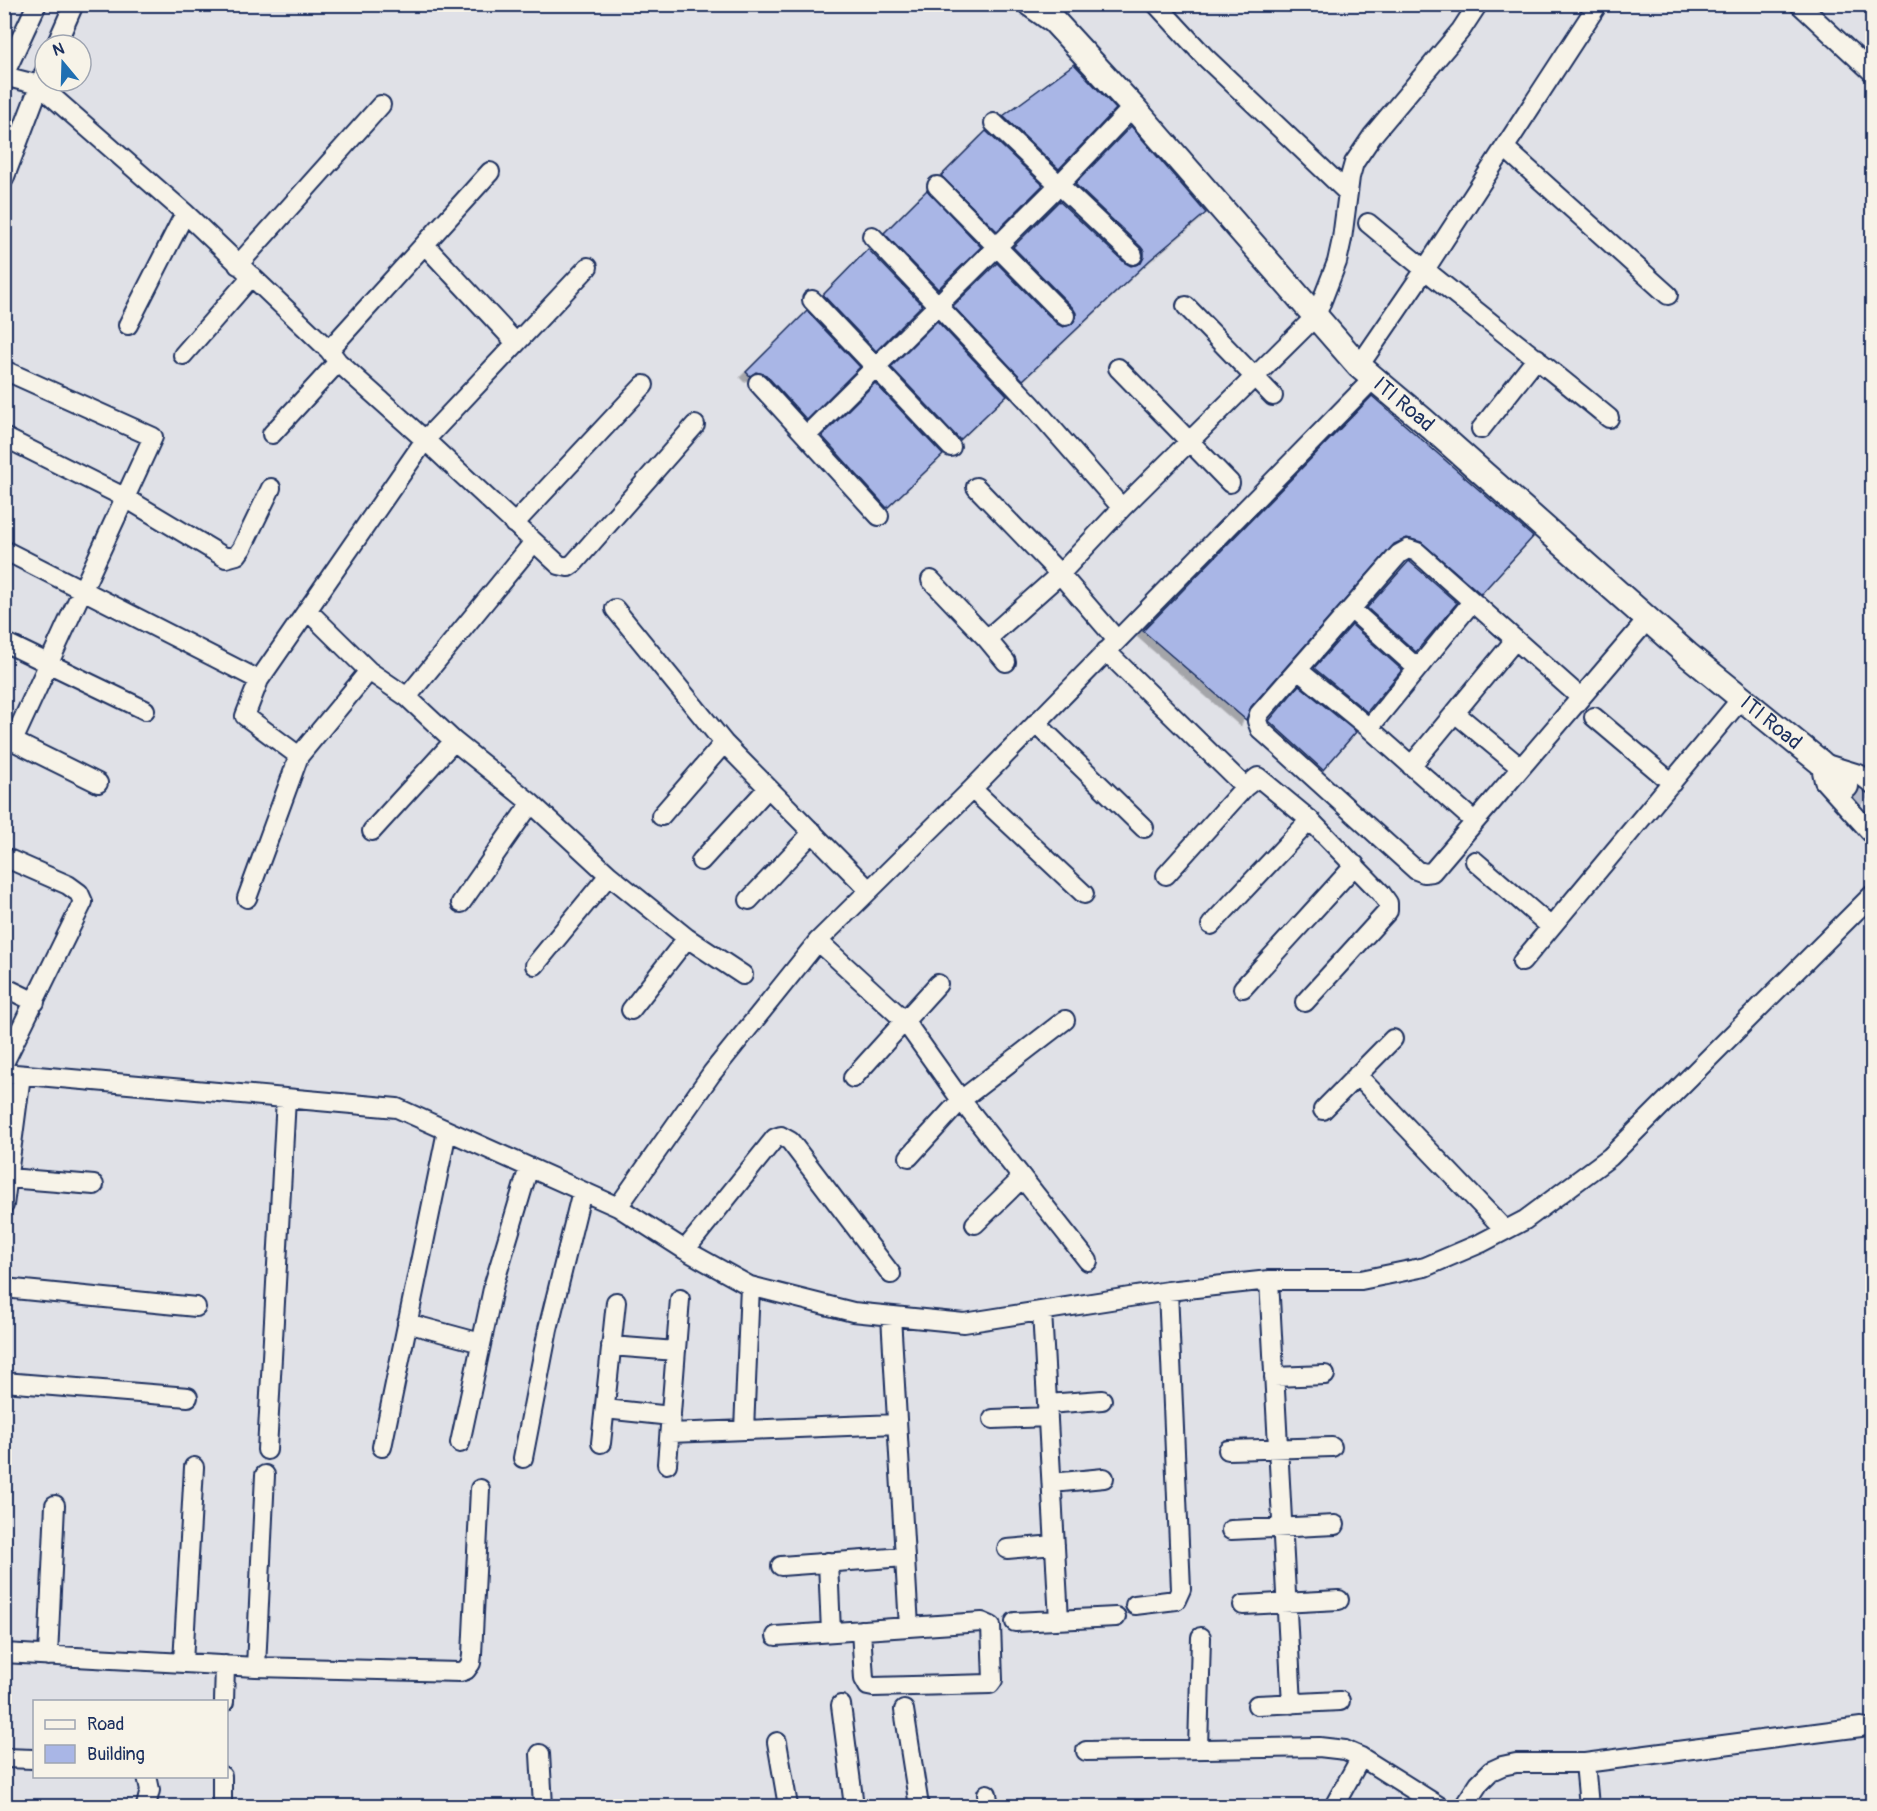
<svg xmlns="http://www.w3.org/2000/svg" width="1877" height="1811" font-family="Pangolin,sans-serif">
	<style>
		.building { fill: #a9b6e6; stroke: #1b2f5e; stroke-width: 1.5; filter: url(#shadow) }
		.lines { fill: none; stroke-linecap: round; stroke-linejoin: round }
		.major-tunnel { stroke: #b9bdcc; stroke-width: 24; stroke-dasharray: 24 12; stroke-linecap: butt }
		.minor-casing { stroke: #1b2f5e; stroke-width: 22 }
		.major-casing { stroke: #1b2f5e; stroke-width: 28 }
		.minor { stroke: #f7f3e8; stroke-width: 18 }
		.major { stroke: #f7f3e8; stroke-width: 24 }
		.labels { text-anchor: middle; stroke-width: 5; stroke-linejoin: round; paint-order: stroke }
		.street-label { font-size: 21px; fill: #1b2f5e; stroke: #f7f3e8 }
	</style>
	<defs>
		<filter id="shadow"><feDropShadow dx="-5.5" dy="5.5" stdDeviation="0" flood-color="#0004"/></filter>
	</defs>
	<rect width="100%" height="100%" fill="#e0e1e7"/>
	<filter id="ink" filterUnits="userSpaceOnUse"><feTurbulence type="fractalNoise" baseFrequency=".0167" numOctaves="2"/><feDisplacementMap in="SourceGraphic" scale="12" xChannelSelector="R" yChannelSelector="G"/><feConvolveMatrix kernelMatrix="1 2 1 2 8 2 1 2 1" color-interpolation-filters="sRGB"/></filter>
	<g filter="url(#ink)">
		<path class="building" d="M1074 64 1116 109 1059 169 1003 116Z
			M1131 126 1206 213 1150 260 1023 380 953 306 997 263 1057 324 1063 327 1072 324 1076 318V313L1073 308 1013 247 1059 201 1125 263 1131 266 1141 263 1144 257V251L1141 247 1075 184Z
			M986 131 1043 185 997 231 941 176Z
			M927 190 981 247 938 289 884 233Z
			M868 249 922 305 876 351 823 295Z
			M807 311 860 367 807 420 766 375 756 372 750 376 746 372Z
			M937 321 1007 395 960 440 891 367Z
			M875 383 943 455 887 508 822 436Z
			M1372 396 1533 537 1481 594 1421 542 1407 538 1394 544 1251 707 1246 720 1143 631Z
			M1409 561 1457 603 1416 652 1367 608Z
			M1352 625 1402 670 1367 712 1314 668Z
			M1299 685 1356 732 1323 770 1269 721Z"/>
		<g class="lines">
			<path class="major-tunnel" d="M1846 786 1872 811"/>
			<g class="minor-casing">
				<path id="minor" d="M1156 4 1205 57 1348 193
					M1799 4 1872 72
					M56 45 74 4
					M4 75 37 4
					M4 76 39 85 185 213 329 350 338 362 425 440 559 565 568 567 574 563 695 425
					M994 123 1133 255
					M1505 148 1668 295
					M4 179 45 71
					M937 186 1065 316
					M1368 223C1447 289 1529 352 1609 418
					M872 236 1031 404 1122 508
					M425 245 516 343
					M238 265 381 105
					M812 300 951 447
					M1186 306 1273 396
					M128 325 185 213
					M329 350 490 172
					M183 355 252 276
					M1359 366 1424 271 1598 4
					M1118 368 1230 483
					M4 370 153 437 13 741 4 737
					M758 383 879 516
					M1481 429 1537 358
					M272 434 338 362
					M807 435 1058 186 1133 107
					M4 437 124 497 226 558 237 555 242 548 271 488
					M976 487 1060 574 1117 640
					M514 524 644 385
					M534 542 407 697 454 741 531 803 609 875 687 938 743 975
					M4 550 259 680 245 716 299 756 369 671 407 697
					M931 580 987 639 1006 662
					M615 609 724 743 869 890
					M1351 609 1417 668
					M307 610 369 671
					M987 639 1060 574 1122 508 1316 316 1337 262 1342 239 1350 177 1354 163 1373 135 1461 30 1478 4
					M4 642 145 710
					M1106 651 1245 787
					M1298 670 1369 728 1474 821
					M259 680 425 440 588 267
					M1580 697 1417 552 1408 549 1399 554 1259 714 1257 721 1260 729 1416 870 1424 873 1432 872 1648 619
					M1455 713 1520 767
					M1594 717 1672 783
					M1036 723 1144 828
					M1369 728 1472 602
					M13 741 98 783
					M1411 766 1515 640
					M1872 784 1859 774 1820 762 1824 781 1872 834
					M972 789 1084 894
					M661 816 724 743
					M372 831 454 741
					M4 857 68 885 79 893 83 902 4 1063
					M701 861 768 788
					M1475 861 1551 927
					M1166 875 1245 787 1258 777 1310 820 1381 893 1388 903V911L1305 1002
					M247 898 299 756
					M749 900 813 832
					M461 903 531 803
					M1211 925 1310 820
					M818 941 904 1020 961 1100 1088 1261
					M1522 962 1741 699
					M535 965 609 875
					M4 987 35 1002
					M1243 988 1355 865
					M631 1010 687 938
					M4 1073 397 1108 618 1207 685 1250 750 1286 853 1312 964 1323 1168 1291 1269 1280H1361L1425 1267 1481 1243 1525 1220 1610 1157 1872 895
					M1357 1075 1505 1230
					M853 1078 938 984
					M1323 1110 1393 1039
					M909 1157 961 1100 1065 1020
					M8 1178 94 1185
					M4 1205 21 1075
					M618 1207 712 1073 818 941 972 789 1373 379
					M975 1224 1022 1178
					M685 1250 775 1138 781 1136 790 1141 891 1274
					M1269 1280 1292 1704
					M4 1288 196 1307
					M1042 1311 1059 1620
					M891 1316 909 1627
					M407 1323 481 1343
					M611 1346 676 1351
					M1274 1377 1325 1375
					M4 1382 188 1397
					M1047 1404 1102 1400
					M605 1409 671 1416
					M993 1419 1048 1417
					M744 1430 750 1286
					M670 1433 897 1424
					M460 1443 494 1284 529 1167
					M601 1443 616 1302
					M382 1447 447 1131
					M267 1450 286 1098
					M1228 1450 1332 1447
					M523 1458 548 1329 582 1191
					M667 1464 680 1299
					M1052 1483 1104 1478
					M1231 1530 1335 1525
					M1007 1549 1055 1545
					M828 1562 831 1632
					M781 1566 905 1557
					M1135 1605 1176 1600 1181 1589 1168 1291
					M1243 1605 1339 1600
					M1015 1622 1116 1617
					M776 1636 982 1622 991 1626 993 1680 990 1684 873 1687 868 1686 864 1679 861 1630
					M4 1653 256 1667 460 1672 466 1670 471 1663 472 1655 480 1489
					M48 1656 55 1505
					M183 1663 194 1467
					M256 1667 265 1475
					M224 1702 225 1665
					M841 1705 854 1806
					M1257 1705 1340 1701
					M904 1710 919 1806
					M777 1742 788 1806
					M1198 1749 1201 1637
					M1086 1751 1319 1747 1345 1750 1361 1757
					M540 1754 543 1806
					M4 1758 34 1759
					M1585 1763 1589 1806
					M987 1794 989 1806
					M146 1806 150 1790 147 1776
					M222 1806V1776
					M1334 1806 1361 1757 1439 1806
					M1464 1806 1479 1783 1491 1771 1502 1766 1516 1763H1585L1861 1727"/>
			</g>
			<g class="major-casing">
				<g id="major">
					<path id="s1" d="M1030 4 1054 21 1133 107 1359 366 1423 420 1687 654 1820 762 1846 786"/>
				</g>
			</g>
			<use href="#minor" class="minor"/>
			<use href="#major" class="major"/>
		</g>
	</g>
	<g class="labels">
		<g class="street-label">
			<text dy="7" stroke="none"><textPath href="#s1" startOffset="549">ITI Road</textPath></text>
			<text dy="7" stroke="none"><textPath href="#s1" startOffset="1035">ITI Road</textPath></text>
		</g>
	</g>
	<rect width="1877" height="1811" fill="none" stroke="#f7f3e8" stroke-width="24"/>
	<rect x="12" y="12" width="1853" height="1787" fill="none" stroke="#1b2f5e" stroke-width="2" filter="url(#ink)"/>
	<rect x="33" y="1700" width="195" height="78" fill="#f7f3e8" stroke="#9fa5b1" stroke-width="1.5"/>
	<rect x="45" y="1720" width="30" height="9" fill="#f7f3e8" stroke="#9fa5b1" stroke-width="1.5"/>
	<text x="87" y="1730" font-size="18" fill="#1b2f5e">Road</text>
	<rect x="45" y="1745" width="30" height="18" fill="#a9b6e6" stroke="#9fa5b1" stroke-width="1.5"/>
	<text x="87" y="1760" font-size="18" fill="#1b2f5e">Building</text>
	<g transform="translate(63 63) rotate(341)"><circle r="28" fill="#f7f3e8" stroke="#9fa5b1" stroke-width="1.5"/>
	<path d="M0-4.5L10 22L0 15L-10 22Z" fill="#1f6fb2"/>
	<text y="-9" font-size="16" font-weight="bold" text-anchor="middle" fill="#1b2f5e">N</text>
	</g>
</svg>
